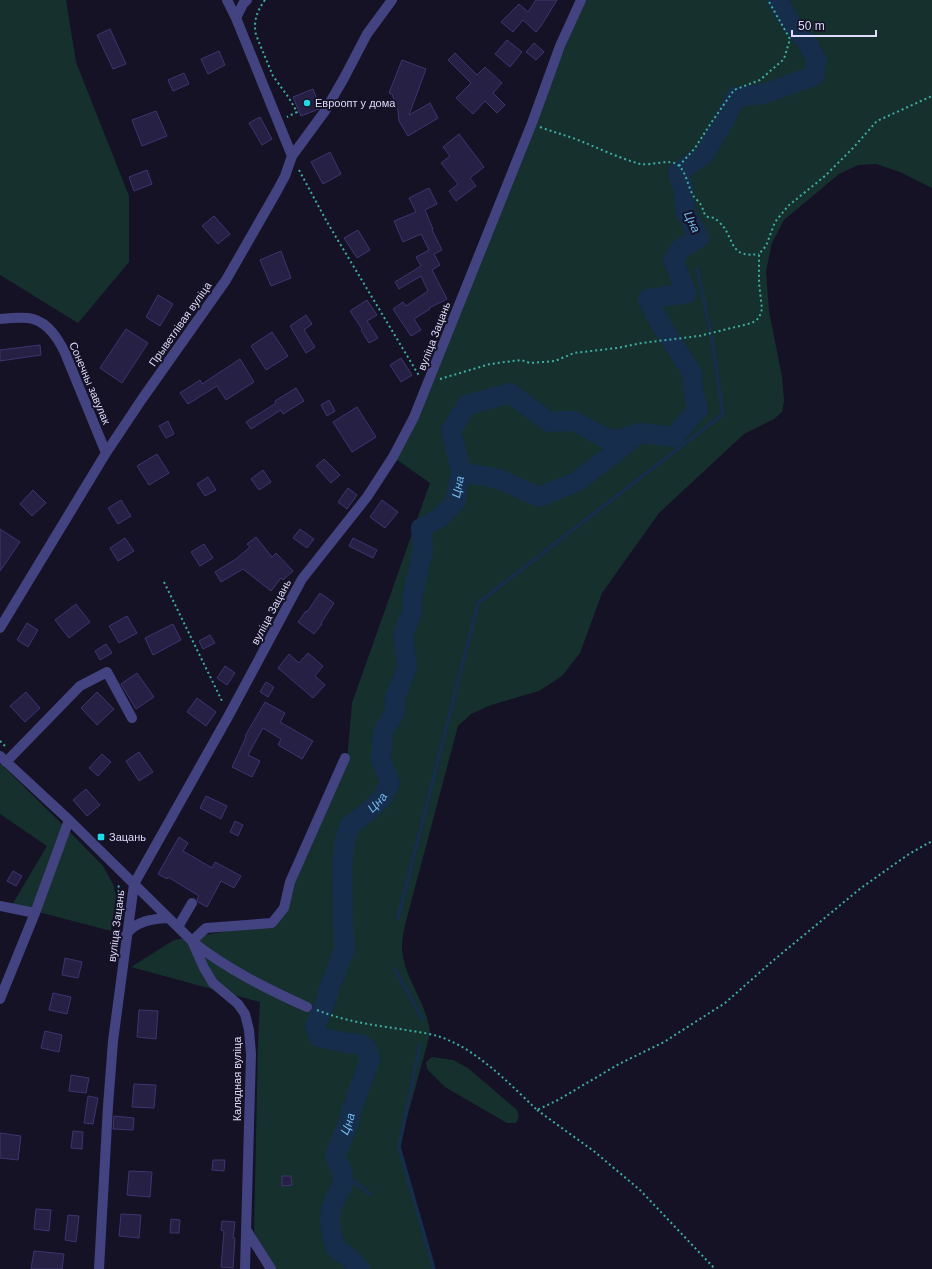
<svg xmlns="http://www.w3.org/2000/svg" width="932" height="1269" font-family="Helvetica,sans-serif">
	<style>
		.green { fill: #16302e }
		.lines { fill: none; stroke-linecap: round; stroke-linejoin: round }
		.stream { stroke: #162d4c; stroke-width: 3.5 }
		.river { stroke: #162d4c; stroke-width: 20 }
		.building { fill: #262045; stroke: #3e356f }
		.path { stroke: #3daea2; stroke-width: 2; stroke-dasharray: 2 3; stroke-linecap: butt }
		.minor { stroke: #424380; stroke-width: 10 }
		.poi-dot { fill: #1bdce7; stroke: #151226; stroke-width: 1.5 }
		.labels { text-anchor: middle; stroke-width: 4; stroke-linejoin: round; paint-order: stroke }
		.poi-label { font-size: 11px; fill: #dedbfb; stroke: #151226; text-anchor: start }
		.street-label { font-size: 11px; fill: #dedbfb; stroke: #151226 }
		.water-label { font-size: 12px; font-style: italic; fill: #74bcf1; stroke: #151226 }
	</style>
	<rect width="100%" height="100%" fill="#151226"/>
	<path class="green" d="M0 0H66L76 62 129 196V262L78 323 0 275Z
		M585 0H932V188L900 172 876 164 858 165 839 174 784 220 772 243 766 271 769 311 782 377 784 401 782 412 774 419 744 434 659 513 602 593 580 653 562 676 539 691 491 705 471 714 458 726 405 925C404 931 402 938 402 944 401 976 428 1002 430 1034L399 1147 434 1269H275L254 1232 258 1043 260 1002 131 967 174 940 272 924 347 761 352 703 430 483 393 457Z
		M0 763 65 827 103 866 113 884 116 896 111 931 12 905 47 846 0 814Z
		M432 1057 453 1060 468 1068 517 1110 519 1117 516 1123H507L445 1087 427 1069 426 1062Z"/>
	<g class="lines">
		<path class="stream" d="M398 918 478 603 723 414 711 334 697 268
			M395 969 423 1020
			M420 1045 399 1147 434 1269
			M342 1172 370 1194"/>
		<g class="river">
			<path d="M461 472 499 479 539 497 578 481 636 436"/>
			<path id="s1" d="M360 1269 347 1256 336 1249 332 1236 330 1222 331 1209 336 1197 343 1185 342 1172 336 1159V1152L348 1125 352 1109 370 1059 366 1048 361 1044 347 1043 319 1037 315 1026 326 1001 330 985 336 973 339 960 345 950 343 926 342 864 345 840 350 825 368 812 382 798 390 783 381 760 383 731 395 712V698L407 667 403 635 412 612V599L423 549 421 528 440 518 455 502 461 472 451 430 467 405 510 393 549 422 574 421 605 438 619 440 640 433 674 437 698 409 694 395 692 373 657 318 648 299 687 293 673 261 680 249 699 238 686 213 683 188 678 172 704 155 725 119 736 97 763 94 814 76 816 60 807 42 792 25 777 0"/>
		</g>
	</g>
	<path class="building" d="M536 0H557L541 26 536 32 523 20 513 32 501 22 519 4 528 12Z
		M110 29 126 64 113 69 97 35Z
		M507 40 522 52 510 67 495 54Z
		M534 43 544 52 536 60 526 52Z
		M219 51 225 65 208 74 201 59Z
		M455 53 477 75 485 67 502 83 493 93 505 105 497 113 485 101 473 114 456 98 471 83 448 60Z
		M402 60 426 69 409 115 430 103 438 118 408 136 399 121 398 111 392 94 389 93Z
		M184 73 189 84 173 91 168 80Z
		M313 89 320 107 319 109 301 116 293 97Z
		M156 111 167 136 142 146 132 120Z
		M260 117 272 139 262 145 249 123Z
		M459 134 484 167 470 178 476 186 456 201 449 191 458 184 441 163 450 156 443 147Z
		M330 152 341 174 323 184 311 162Z
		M147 170 152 184 134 191 129 177Z
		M429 188 437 204 425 210 433 229 432 230 442 250 434 254 440 265 432 270 447 299 429 308 430 309 414 319 421 330 411 336 393 309 403 302 406 306 428 291 421 276 399 289 395 282 421 266 416 257 429 250 421 234 403 242 394 221 416 212 409 198Z
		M214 216 230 234 218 244 202 226Z
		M358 230 370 250 357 258 344 238Z
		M281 251 291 278 271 286 260 260Z
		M158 295 173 304 160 326 146 317Z
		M367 300 377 315 367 321 378 338 369 343 361 330 362 329 350 311Z
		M306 315 312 324 304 330 315 347 306 353 290 326Z
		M126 329 148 343 122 383 100 368Z
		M272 332 288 356 266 370 251 346Z
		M40 345 41 355 0 361V350Z
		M401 358 412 375 401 382 390 365Z
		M240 359 254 382 226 400 217 386 188 404 180 393 200 380 202 384Z
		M296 388 304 401 283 414 281 410 251 429 246 422 276 403 275 401Z
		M329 400 335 411 327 416 321 405Z
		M357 407 376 437 352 452 333 422Z
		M168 421 174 434 166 438 159 426Z
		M157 454 169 473 149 485 137 466Z
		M324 459 340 475 331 483 316 466Z
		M263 470 271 482 259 490 251 479Z
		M208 477 216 490 205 496 197 484Z
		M348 488 357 495 347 509 338 502Z
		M33 490 46 503 32 516 20 504Z
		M121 500 131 516 118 524 108 508Z
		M382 500 398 512 385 528 370 517Z
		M0 529 20 542 0 571Z
		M300 529 314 539 307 548 293 538Z
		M256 537 272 557 276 553 293 571 283 580 281 578 271 591 243 569 221 582 215 572 236 559 250 547 247 544Z
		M125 538 134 551 118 561 110 548Z
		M353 538 377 550 373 558 349 546Z
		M204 544 213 558 200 566 191 552Z
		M320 593 334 603 321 623 322 624 314 634 298 622 306 611 307 612Z
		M76 604 90 622 69 638 55 620Z
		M127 616 137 633 119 643 109 626Z
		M27 623 38 630 28 647 17 640Z
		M173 624 181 640 153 655 145 638Z
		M210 635 215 643 203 649 199 641Z
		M106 644 112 653 100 660 95 651Z
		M308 653 323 666 315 676 325 685 313 698 278 668 289 654 299 663Z
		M225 666 235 673 227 685 217 678Z
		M137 673 154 697 136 709 121 684Z
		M266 682 274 687 268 697 260 692Z
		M26 692 40 708 25 722 10 706Z
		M97 692 114 709 97 725 81 708Z
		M197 698 216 712 206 726 187 712Z
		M265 702 285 713 280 722 313 741 302 759 278 745 281 739 263 728 248 755 260 761 252 777 232 767 246 737 245 736Z
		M139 752 153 772 139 781 126 761Z
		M102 754 111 762 98 776 89 768Z
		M86 789 100 805 87 816 73 800Z
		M206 796 227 806 221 819 200 808Z
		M235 821 243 825 238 836 230 832Z
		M179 837 188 843 183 851 212 868 215 862 241 876 234 888 221 881 207 907 198 902 197 899 199 896 168 877 167 879 158 874Z
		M13 871 22 876 16 886 7 881Z
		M65 958 82 962 78 978 62 975Z
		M53 993 71 997 67 1014 49 1010Z
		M139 1010 158 1011 156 1039 137 1037Z
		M45 1031 62 1035 59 1052 41 1048Z
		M71 1075 89 1078 86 1093 69 1091Z
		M134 1084 156 1085 154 1108 132 1107Z
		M88 1096 98 1098 93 1124 84 1123Z
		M114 1116 134 1118 133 1130 113 1129Z
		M73 1131 83 1132 82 1149 71 1148Z
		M0 1133 21 1136 18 1160 0 1158Z
		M213 1160H225L224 1171 212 1170Z
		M129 1171 152 1172 150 1197 127 1195Z
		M282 1176H291L292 1185 282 1186Z
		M36 1209 51 1210 49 1231 34 1229Z
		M121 1214 141 1215 139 1238 119 1236Z
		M68 1215 79 1216 76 1242 65 1240Z
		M171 1219 180 1220 179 1233H170Z
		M222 1221 235 1222 233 1238H235L233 1268 221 1267 224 1231 221 1230Z
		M34 1251 64 1254 62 1269H31Z"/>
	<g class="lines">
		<path class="path" d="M265 0C257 11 253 21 256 35L273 76 289 98 297 112 287 117
			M540 127C553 132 565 135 578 140 598 148 619 158 640 164 652 166 670 158 678 165 687 173 687 185 693 195 695 199 700 202 702 207 704 211 703 214 708 217 710 218 712 217 714 218 716 219 721 224 723 226 735 243 731 258 759 254
			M679 166 695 148 711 123 734 90 760 80 784 59 790 39 768 0
			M299 170 327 222 418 374 420 376
			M440 379 490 364 521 360 530 363 555 361 574 353 617 348 642 343 699 336 752 323 759 318 762 309 759 283V254L766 246 775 222 788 206 825 176 853 148 877 121 932 96
			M164 582 223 703
			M0 741 5 746
			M115 932 114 926 119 888 118 884
			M317 1010C344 1021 372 1025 400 1029 416 1032 433 1033 448 1040 480 1053 512 1086 537 1110L558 1100 619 1064 664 1042 725 1003 775 959 861 888 909 854 932 841
			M537 1110 595 1152 641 1191 715 1269"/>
		<path class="minor" d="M236 18 243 4 247 0
			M292 156 325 111 344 78 367 34 392 0
			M0 319C9 318 19 317 28 318 47 320 58 338 65 353L106 453
			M0 628 106 453 142 399 226 280 277 191 285 176 292 156 236 18 227 0
			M0 756 69 820 192 941 204 968 213 983 238 1004 245 1014 249 1030 251 1054 245 1269
			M6 762 80 686 107 672 132 718
			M0 906 35 913
			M178 927 192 903
			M126 935C135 921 152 919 168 918
			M192 941 206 928 272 923 284 908 290 882 345 758
			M194 943C229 970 267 989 307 1007
			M0 999 35 913 69 820
			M247 1231 271 1269
			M99 1269 108 1106 113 1041 134 884 229 715 302 579 367 497 393 457 414 417 532 123 560 46 581 0"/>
	</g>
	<g class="poi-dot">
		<circle cx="307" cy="103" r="4"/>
		<rect x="97" y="833" width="8" height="8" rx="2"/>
	</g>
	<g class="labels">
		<g class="poi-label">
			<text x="315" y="107">Евроопт у дома</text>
			<text x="109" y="841">Зацань</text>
		</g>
		<g class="street-label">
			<text transform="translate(180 324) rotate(-55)" y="4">Прыветлівая вуліца</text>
			<text transform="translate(434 336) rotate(-69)" y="4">вуліца Зацань</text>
			<text transform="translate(90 383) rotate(67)" y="4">Сонечны завулак</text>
			<text transform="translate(271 612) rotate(-62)" y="4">вуліца Зацань</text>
			<text transform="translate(116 926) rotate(-83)" y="4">вуліца Зацань</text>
			<text transform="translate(237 1079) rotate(-90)" y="4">Калядная вуліца</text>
		</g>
		<g class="water-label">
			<text transform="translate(692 222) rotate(65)" y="4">Цна</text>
			<text dy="4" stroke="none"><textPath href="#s1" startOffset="897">Цна</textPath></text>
			<text dy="4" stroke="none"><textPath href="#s1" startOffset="549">Цна</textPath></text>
			<text dy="4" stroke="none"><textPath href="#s1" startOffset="164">Цна</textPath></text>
		</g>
	</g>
	<path d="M792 30v6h84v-6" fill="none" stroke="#dedbfb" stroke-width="2"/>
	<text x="798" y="30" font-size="12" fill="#dedbfb" stroke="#151226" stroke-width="3" paint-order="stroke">50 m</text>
</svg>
